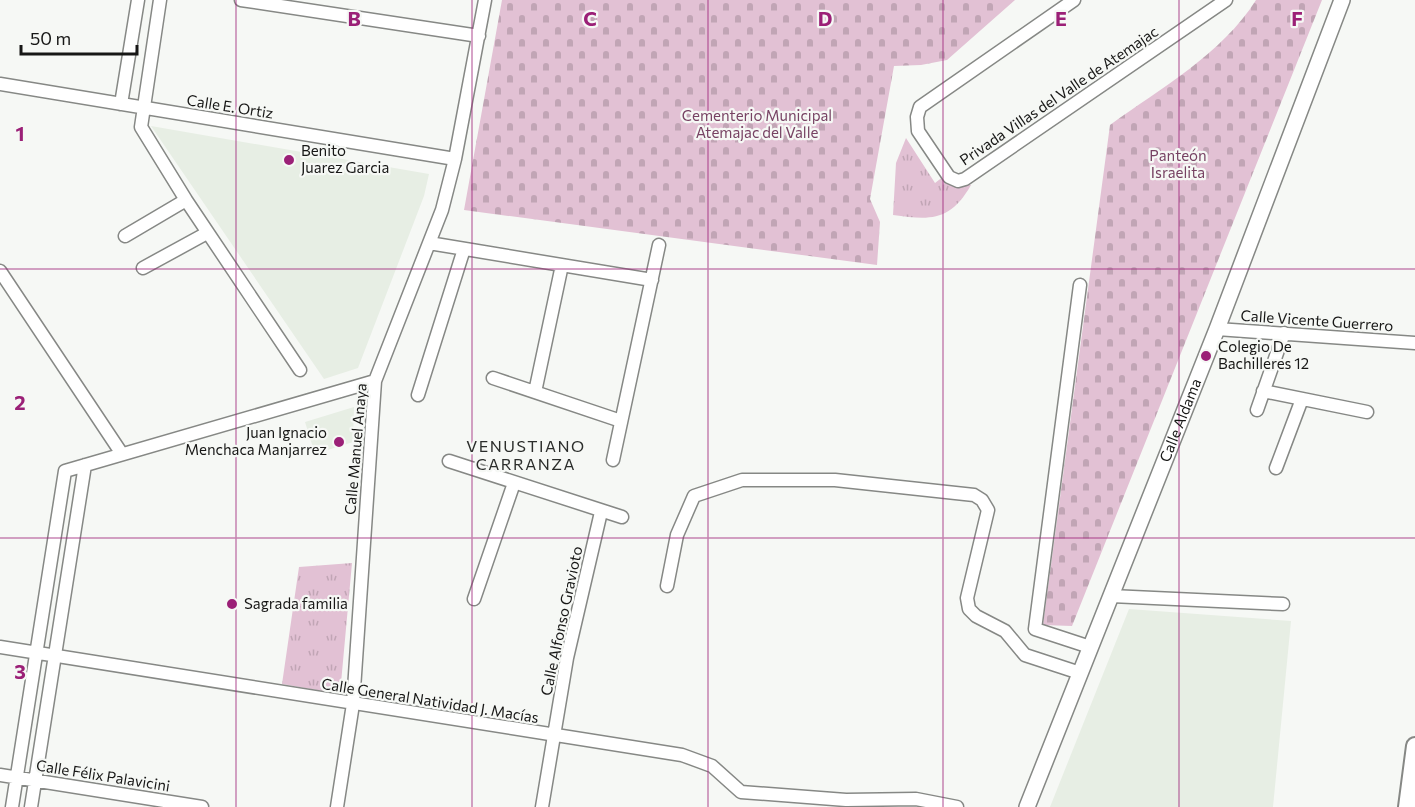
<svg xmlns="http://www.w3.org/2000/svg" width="1415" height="807" font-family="Commissioner,sans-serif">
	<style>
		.built { fill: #e7eee4 }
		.cemetery { fill: url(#cemetery-stones) }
		.park { fill: url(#park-tufts) }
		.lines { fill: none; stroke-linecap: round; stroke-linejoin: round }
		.minor-casing { stroke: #868885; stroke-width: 15 }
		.tertiary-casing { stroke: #868885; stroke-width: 18 }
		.secondary-casing { stroke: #868885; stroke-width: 20 }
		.minor { stroke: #fff; stroke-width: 12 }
		.tertiary { stroke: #fff; stroke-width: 15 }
		.secondary { stroke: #fff; stroke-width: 16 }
		.grid { fill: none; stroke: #9b2077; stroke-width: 1.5; stroke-opacity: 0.55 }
		.poi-dot { fill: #9b2077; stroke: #f6f8f5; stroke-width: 2 }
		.labels { text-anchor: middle; stroke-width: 4.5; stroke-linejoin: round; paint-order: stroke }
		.street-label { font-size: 15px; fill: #171716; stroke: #f6f8f5 }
		.park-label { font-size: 15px; fill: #774263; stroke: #f6f8f5 }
		.poi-label { font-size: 15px; fill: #171716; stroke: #f6f8f5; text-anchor: start }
		.neighbourhood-label { font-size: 16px; letter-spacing: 1.5px; fill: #2b2d2b; stroke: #f6f8f5 }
		.grid-label { font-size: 20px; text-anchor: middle; font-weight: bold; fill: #9b2077; stroke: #f6f8f5; stroke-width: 4.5; stroke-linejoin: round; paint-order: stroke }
	</style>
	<defs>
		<pattern id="cemetery-stones" width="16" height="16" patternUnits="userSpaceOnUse" patternTransform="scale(1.5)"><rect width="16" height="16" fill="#e2c1d4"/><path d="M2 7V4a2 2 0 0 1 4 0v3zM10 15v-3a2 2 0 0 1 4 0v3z" fill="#c1a5b5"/></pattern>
		<pattern id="park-tufts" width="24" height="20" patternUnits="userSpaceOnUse" patternTransform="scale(1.5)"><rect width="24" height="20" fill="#e2c1d4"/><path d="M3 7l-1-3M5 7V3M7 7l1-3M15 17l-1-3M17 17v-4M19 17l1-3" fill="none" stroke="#c1a5b5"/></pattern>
	</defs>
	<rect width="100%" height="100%" fill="#f6f8f5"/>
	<path class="built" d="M151 126 429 174 424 196 358 368 324 379Z
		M354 407 353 442 315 454 305 422Z
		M1129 609 1291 621 1273 807H1050Z"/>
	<path class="cemetery" d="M502 0H1015L947 60 921 65 894 66 870 199 880 222 877 265 464 210Z
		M1256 0H1322L1072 626 1043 625 1110 125C1161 88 1222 54 1256 0Z"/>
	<path class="park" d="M906 138 935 183 944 176 955 184 971 185C950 222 930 220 893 215L896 163Z
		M352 563 340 694 282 684 299 567Z"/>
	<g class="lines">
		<g class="minor-casing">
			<path id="minor" d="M160 0 141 127 186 200 300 370
				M241 0 479 36
				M1074 0 920 107 917 117 918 131 949 177 958 181 965 179 1226 0
				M0 84 455 159
				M121 104 138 0
				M125 236 186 200
				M429 243 652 280
				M143 268 207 233
				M0 271 122 454
				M1080 285 1035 629 1090 647
				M1217 329 1415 343
				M493 378 621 421
				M1263 391 1367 412
				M535 392 562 265
				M418 395 464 249
				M1257 410 1284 333
				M613 460 659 245
				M449 461 622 517
				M1276 468 1302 399
				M667 586 677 535 694 496 742 480H835L974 495 982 500 988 510 967 598 969 609 976 616 1005 631 1025 655 1080 673
				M1111 596 1283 604
				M474 599 514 483
				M0 647 682 755 712 766 741 792 846 800 916 799 957 807
				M0 775 202 807
				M12 807 65 471 375 381
				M31 807 85 465
				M337 807 353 704 375 381 442 210 455 159 485 0
				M542 807 567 658 601 512"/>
		</g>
		<g class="tertiary-casing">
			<g id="tertiary">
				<path id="s1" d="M1027 807 1217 329 1342 0"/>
			</g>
		</g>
		<g class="secondary-casing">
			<path id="secondary" d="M1407 807 1415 746"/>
		</g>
		<use href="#minor" class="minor"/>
		<use href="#tertiary" class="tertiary"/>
		<use href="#secondary" class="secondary"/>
	</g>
	<path class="grid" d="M236 0V807M472 0V807M708 0V807M943 0V807M1179 0V807M0 269H1415M0 538H1415"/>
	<g class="poi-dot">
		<circle cx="289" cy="160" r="6"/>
		<circle cx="1206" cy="356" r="6"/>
		<circle cx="339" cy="442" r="6"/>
		<circle cx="232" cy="604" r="6"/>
	</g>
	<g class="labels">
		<g class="street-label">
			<text transform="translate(1059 96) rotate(-34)" y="5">Privada Villas del Valle de Atemajac</text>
			<text transform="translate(230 107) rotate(9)" y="5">Calle E. Ortiz</text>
			<text transform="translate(1317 321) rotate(4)" y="5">Calle Vicente Guerrero</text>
			<text dy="5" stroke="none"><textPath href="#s1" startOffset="416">Calle Aldama</textPath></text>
			<text transform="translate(356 449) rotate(-85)" y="5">Calle Manuel Anaya</text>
			<text transform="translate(562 621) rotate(-78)" y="5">Calle Alfonso Gravioto</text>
			<text transform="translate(430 701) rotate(9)" y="5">Calle General Natividad J. Macías</text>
			<text transform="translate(103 776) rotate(9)" y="5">Calle Félix Palavicini</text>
		</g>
		<g class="park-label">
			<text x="757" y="121">Cementerio Municipal<tspan x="757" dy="17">Atemajac del Valle</tspan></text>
			<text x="1178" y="161">Panteón<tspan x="1178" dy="17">Israelita</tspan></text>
		</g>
		<g class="poi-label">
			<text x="301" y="156">Benito<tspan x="301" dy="17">Juarez Garcia</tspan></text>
			<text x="1218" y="352">Colegio De<tspan x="1218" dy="17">Bachilleres 12</tspan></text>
			<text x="327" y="438" text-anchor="end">Juan Ignacio<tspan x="327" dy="17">Menchaca Manjarrez</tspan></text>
			<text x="244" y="609">Sagrada familia</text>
		</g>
		<g class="neighbourhood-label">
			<text x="526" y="452">VENUSTIANO<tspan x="526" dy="18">CARRANZA</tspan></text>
		</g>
	</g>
	<g class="grid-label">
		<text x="354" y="26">B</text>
		<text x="590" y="26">C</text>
		<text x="825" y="26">D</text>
		<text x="1061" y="26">E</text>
		<text x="1297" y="26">F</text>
		<text x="20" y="141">1</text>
		<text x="20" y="410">2</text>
		<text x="20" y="679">3</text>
	</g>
	<path d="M21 45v9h116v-9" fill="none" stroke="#171716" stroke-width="3"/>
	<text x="30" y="45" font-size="18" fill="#171716" stroke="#f6f8f5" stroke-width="4.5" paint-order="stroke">50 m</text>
</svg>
